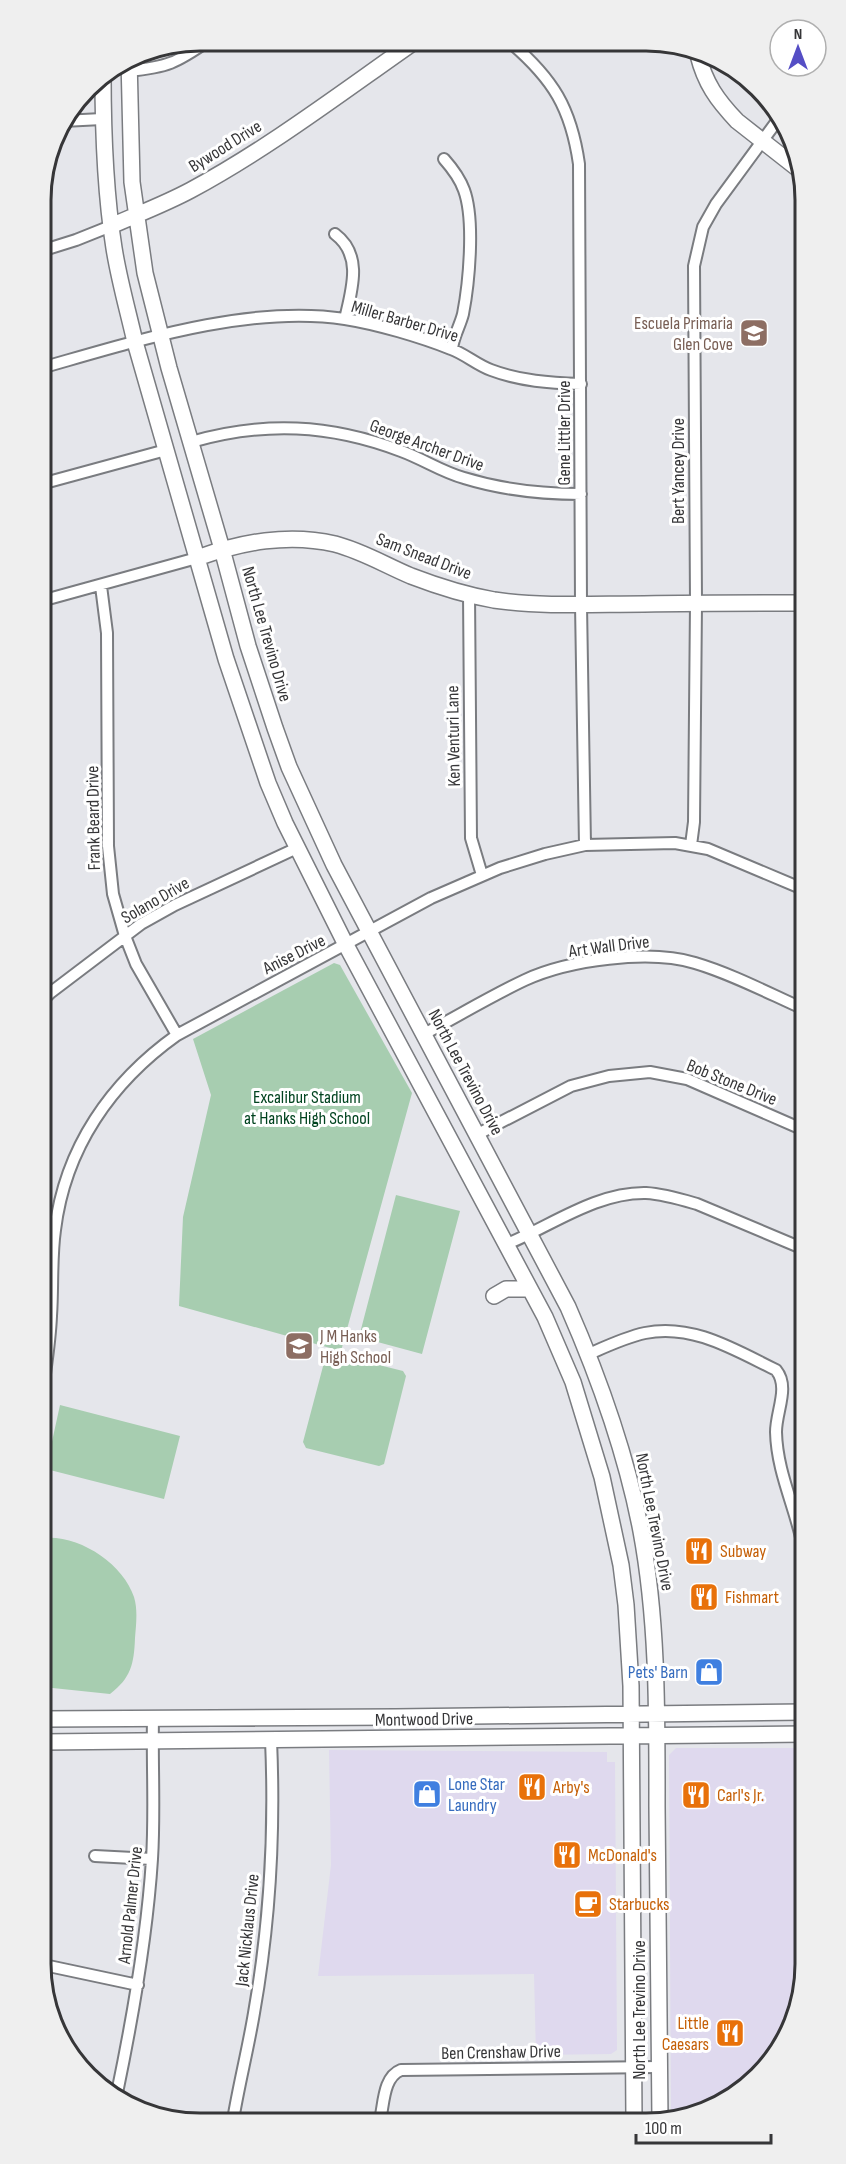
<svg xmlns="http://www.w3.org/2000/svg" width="846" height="2164" font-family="'Sofia Sans Condensed',sans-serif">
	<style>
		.commercial { fill: #dfd9ee }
		.green { fill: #a7cdb0 }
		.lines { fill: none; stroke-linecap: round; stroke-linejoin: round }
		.street-casing { stroke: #7a7c80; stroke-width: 14 }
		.secondary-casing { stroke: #7a7c80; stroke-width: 18 }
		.street { stroke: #fff; stroke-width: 10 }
		.secondary { stroke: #fff; stroke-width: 15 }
		.labels { text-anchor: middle; stroke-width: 6; stroke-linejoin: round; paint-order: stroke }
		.street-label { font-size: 18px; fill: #363638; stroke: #fff }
		.education-label { font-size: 18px; fill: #785e54; stroke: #fff; text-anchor: end }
		.park-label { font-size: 18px; fill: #00431f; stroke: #fff }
		.food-label { font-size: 18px; fill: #c56008; stroke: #fff; text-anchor: start }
		.shop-label { font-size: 18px; fill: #366cbe; stroke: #fff; text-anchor: end }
		.rim { fill: none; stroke: #363638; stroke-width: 3 }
	</style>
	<rect width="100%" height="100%" fill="#e5e6eb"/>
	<path class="commercial" d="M676 1748H805V1974L793 2025 766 2069 726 2102 678 2120H671L669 1755Z
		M329 1750 607 1752V1762H615L617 2050 611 2054 536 2055 534 1974 318 1976 331 1865Z"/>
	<path class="green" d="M334 963 340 965 412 1093 341 1351 179 1306 183 1217 211 1095 193 1039Z
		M396 1195 460 1211 422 1354 359 1337Z
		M331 1353 403 1371 406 1376 384 1464 379 1466 306 1448 303 1442 326 1355Z
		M60 1405 180 1436 164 1499 46 1469Z
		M43 1538C78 1534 123 1563 134 1597 138 1610 136 1625 135 1638 134 1664 131 1678 110 1694L43 1687Z"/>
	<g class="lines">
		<g class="street-casing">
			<path id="street" d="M511 43C553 79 571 108 579 164L581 605 585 845
				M128 71C168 67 176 63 208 41
				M63 121 102 119
				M444 159C452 168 460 179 464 190 475 220 469 283 463 314 460 326 453 337 452 349
				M335 234C363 255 352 289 345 319
				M41 251 76 240 111 226
				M41 368C133 342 249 304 345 319 377 324 421 337 451 349 465 354 477 365 491 370 520 381 550 383 581 384
				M191 442C264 421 330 424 401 451 423 459 442 472 464 478 503 490 541 494 581 494
				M41 484 166 450
				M101 586 107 633 108 846 113 894 125 936 136 964 177 1035
				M469 594 471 838 482 875
				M41 601 197 558
				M691 845 694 822 696 603 694 266 703 227 716 204 777 121
				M42 1001 50 993 141 924 175 905 297 848
				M424 1034C458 1016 491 996 525 980 568 960 649 949 695 963 732 974 768 993 804 1009
				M478 1134 571 1086 609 1076 650 1072 687 1079 804 1130
				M507 1244C551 1226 596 1192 646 1193 664 1194 680 1199 697 1204L804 1249
				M589 1354C607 1346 626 1337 645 1333 692 1323 735 1350 776 1370 790 1387 776 1411 776 1432 777 1476 799 1514 805 1557
				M43 1389C46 1365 50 1341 51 1316 53 1288 51 1258 55 1230 65 1148 111 1082 177 1035L431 898 500 868 545 854 585 845 675 843 708 849 803 889
				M95 1856 152 1859
				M44 1965 138 1985
				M117 2093C133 2016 147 1938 152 1859 155 1812 152 1765 153 1718
				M233 2120C239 2084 248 2049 254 2013 270 1923 275 1831 271 1740
				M380 2120C384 2104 383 2077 401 2070L659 2067"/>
		</g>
		<g class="secondary-casing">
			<path id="secondary" d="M698 55C705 83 717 100 737 121L802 172
				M129 59 132 182 145 273 169 368 222 549 248 646 275 728 289 767 334 865 568 1307C600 1380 626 1453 641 1531 658 1622 657 1715 657 1807 658 1912 659 2016 660 2120
				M103 75C103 133 105 191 114 248 119 280 128 311 135 342L226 659 268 783 285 823 346 945 545 1317 573 1382 602 1477 621 1565 626 1605 631 1686 634 2120
				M111 226C138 214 165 204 191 190 269 148 341 93 414 42
				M197 558C242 542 288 533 335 544 362 551 385 565 411 576 437 586 465 595 494 600 543 607 594 604 644 604 697 603 750 603 803 603
				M494 1296 506 1289H530
				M43 1719 396 1717 805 1712
				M43 1742 805 1734"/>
		</g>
		<use href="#street" class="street"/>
		<use href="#secondary" class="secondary"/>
	</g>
	<defs>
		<g id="school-square" transform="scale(1.5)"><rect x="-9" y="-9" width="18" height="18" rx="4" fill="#8d6e63" stroke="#fff"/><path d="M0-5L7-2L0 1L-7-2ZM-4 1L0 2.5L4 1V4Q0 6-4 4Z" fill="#fff"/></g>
		<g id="restaurant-square" transform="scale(1.5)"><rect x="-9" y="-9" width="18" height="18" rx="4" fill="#e8710a" stroke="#fff"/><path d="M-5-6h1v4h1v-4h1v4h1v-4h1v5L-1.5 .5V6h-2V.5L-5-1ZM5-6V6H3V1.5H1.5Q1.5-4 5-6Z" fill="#fff"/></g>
		<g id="shop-square" transform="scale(1.5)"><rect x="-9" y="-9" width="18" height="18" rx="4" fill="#3f7fe0" stroke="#fff"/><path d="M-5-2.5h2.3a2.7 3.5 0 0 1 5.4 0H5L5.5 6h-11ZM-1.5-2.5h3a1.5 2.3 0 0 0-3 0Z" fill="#fff"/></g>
		<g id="cafe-square" transform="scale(1.5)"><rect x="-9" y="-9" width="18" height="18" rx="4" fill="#e8710a" stroke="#fff"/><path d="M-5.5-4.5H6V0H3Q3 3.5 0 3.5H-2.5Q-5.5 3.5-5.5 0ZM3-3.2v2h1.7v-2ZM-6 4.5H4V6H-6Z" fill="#fff"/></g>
	</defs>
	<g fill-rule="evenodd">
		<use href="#school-square" x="754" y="333"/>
		<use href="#school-square" x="299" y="1346"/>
		<use href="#restaurant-square" x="699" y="1551"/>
		<use href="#restaurant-square" x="704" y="1597"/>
		<use href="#shop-square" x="709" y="1672"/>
		<use href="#restaurant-square" x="532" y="1787"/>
		<use href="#shop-square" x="427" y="1794"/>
		<use href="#restaurant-square" x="696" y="1795"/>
		<use href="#restaurant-square" x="567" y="1855"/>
		<use href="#cafe-square" x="588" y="1904"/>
		<use href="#restaurant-square" x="730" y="2033"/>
	</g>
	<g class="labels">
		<g class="street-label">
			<text transform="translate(225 146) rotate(-32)" y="6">Bywood Drive</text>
			<text transform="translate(405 321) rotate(16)" y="6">Miller Barber Drive</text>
			<text transform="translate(564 433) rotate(-90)" y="6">Gene Littler Drive</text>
			<text transform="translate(427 445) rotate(20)" y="6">George Archer Drive</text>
			<text transform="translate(678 471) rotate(-90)" y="6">Bert Yancey Drive</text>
			<text transform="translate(424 556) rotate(21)" y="6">Sam Snead Drive</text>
			<text transform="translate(267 634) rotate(74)" y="6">North Lee Trevino Drive</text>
			<text transform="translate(453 736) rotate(-91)" y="6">Ken Venturi Lane</text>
			<text transform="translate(93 818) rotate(-91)" y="6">Frank Beard Drive</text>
			<text transform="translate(155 900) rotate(-30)" y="6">Solano Drive</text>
			<text transform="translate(609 946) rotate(-7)" y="6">Art Wall Drive</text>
			<text transform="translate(294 954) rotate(-27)" y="6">Anise Drive</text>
			<text transform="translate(466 1072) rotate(62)" y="6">North Lee Trevino Drive</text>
			<text transform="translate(732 1082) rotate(22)" y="6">Bob Stone Drive</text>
			<text transform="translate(655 1522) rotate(79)" y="6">North Lee Trevino Drive</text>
			<text transform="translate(424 1719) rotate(-1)" y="6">Montwood Drive</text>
			<text transform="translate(130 1905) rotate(-84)" y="6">Arnold Palmer Drive</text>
			<text transform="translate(247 1930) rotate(-84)" y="6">Jack Nicklaus Drive</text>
			<text transform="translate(639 2010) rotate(-90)" y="6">North Lee Trevino Drive</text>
			<text transform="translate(501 2052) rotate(-1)" y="6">Ben Crenshaw Drive</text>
		</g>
		<g class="education-label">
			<text x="733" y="329">Escuela Primaria<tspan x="733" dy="21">Glen Cove</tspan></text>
			<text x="320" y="1342" text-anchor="start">J M Hanks<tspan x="320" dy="21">High School</tspan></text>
		</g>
		<g class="park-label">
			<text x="307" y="1103">Excalibur Stadium<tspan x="307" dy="21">at Hanks High School</tspan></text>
		</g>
		<g class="food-label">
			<text x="720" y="1557">Subway</text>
			<text x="725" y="1603">Fishmart</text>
			<text x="553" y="1793">Arby's</text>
			<text x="717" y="1801">Carl's Jr.</text>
			<text x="588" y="1861">McDonald's</text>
			<text x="609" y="1910">Starbucks</text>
			<text x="709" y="2029" text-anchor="end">Little<tspan x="709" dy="21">Caesars</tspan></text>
		</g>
		<g class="shop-label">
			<text x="688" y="1678">Pets' Barn</text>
			<text x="448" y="1790" text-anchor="start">Lone Star<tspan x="448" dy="21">Laundry</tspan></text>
		</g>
	</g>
	<path d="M0 0H846V2164H0ZM200 51H646A149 149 0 0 1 795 200V1964A149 149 0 0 1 646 2113H200A149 149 0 0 1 51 1964V200A149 149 0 0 1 200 51Z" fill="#efefef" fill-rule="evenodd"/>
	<path class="rim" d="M200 51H646A149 149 0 0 1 795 200V1964A149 149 0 0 1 646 2113H200A149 149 0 0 1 51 1964V200A149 149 0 0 1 200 51Z"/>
	<g transform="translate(798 48)"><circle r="28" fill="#ffffff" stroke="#afafaf" stroke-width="1.5"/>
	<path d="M0-4.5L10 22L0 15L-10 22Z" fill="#554ec5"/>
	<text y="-9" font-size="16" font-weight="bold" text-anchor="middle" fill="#363638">N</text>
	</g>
	<path d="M636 2134v9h135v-9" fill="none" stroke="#363638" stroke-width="3"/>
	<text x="645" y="2134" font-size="18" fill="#363638" stroke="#ffffff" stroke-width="4.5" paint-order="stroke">100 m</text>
</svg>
